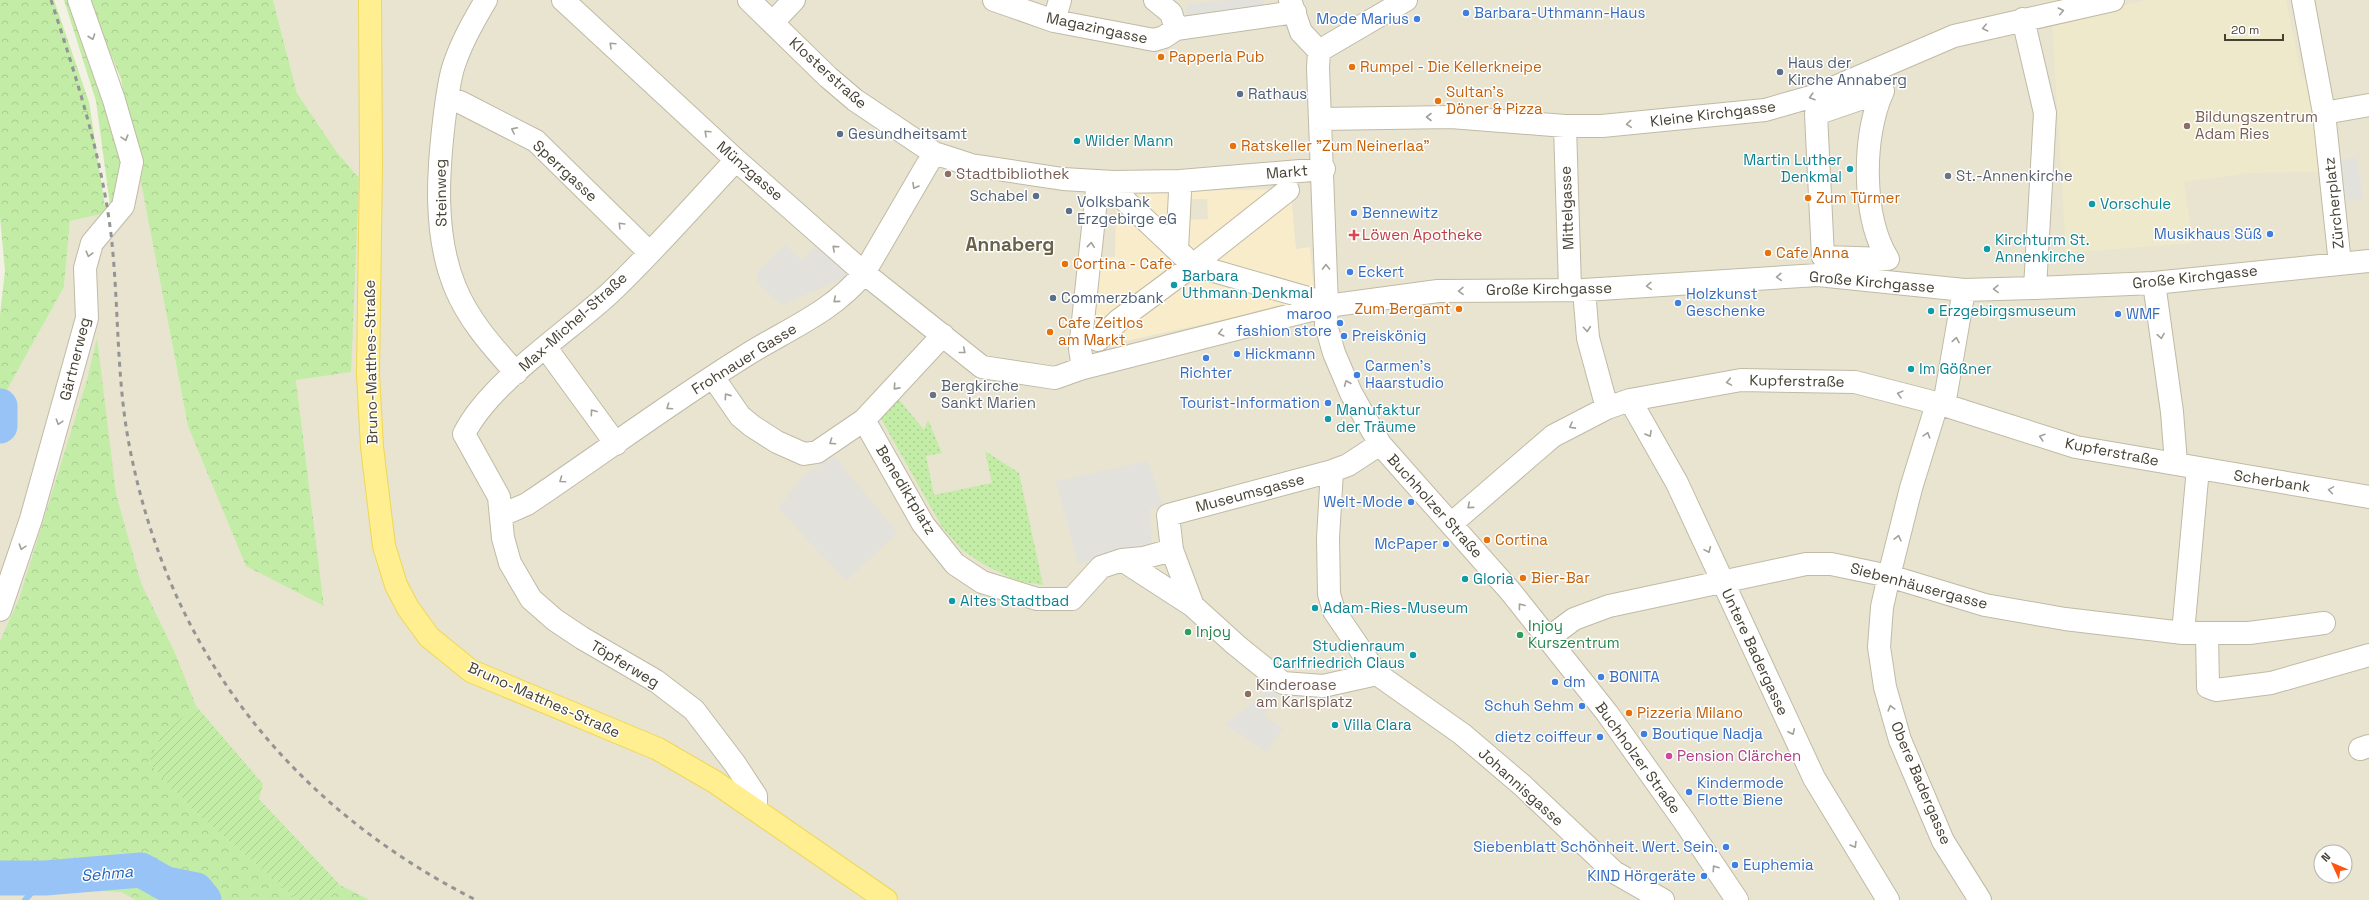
<svg xmlns="http://www.w3.org/2000/svg" width="2369" height="900" font-family="'Space Grotesk',sans-serif">
	<style>
		.residential { fill: #e8e4d0; fill-rule: evenodd }
		.commercial { fill: #f8eccb; fill-rule: evenodd }
		.education { fill: #eee9cb }
		.grass { fill: url(#grass-dots) }
		.forest { fill: url(#forest-crowns) }
		.garden { fill: url(#garden-furrows) }
		.parking { fill: #e3e1dc }
		.lines { fill: none; stroke-linecap: round; stroke-linejoin: round }
		.stream { stroke: #98c3f7; stroke-width: 6 }
		.river { stroke: #98c3f7; stroke-width: 35 }
		.minor-casing { stroke: #c0baa5; stroke-width: 24 }
		.major-casing { stroke: #efd755; stroke-width: 24 }
		.minor { stroke: #fff; stroke-width: 22 }
		.major { stroke: #ffef90; stroke-width: 22 }
		.rail { stroke: #949494; stroke-width: 3; stroke-dasharray: 5 5; stroke-linecap: butt }
		.oneway { stroke: #a2a099 }
		.shop-dot { fill: #3f7fe0; stroke: #fff; stroke-width: 1.5 }
		.food-dot { fill: #e8710a; stroke: #fff; stroke-width: 1.5 }
		.service-dot { fill: #5c6f8a; stroke: #fff; stroke-width: 1.5 }
		.education-dot { fill: #8d6e63; stroke: #fff; stroke-width: 1.5 }
		.culture-dot { fill: #0f9aa8; stroke: #fff; stroke-width: 1.5 }
		.worship-dot { fill: #6b7280; stroke: #fff; stroke-width: 1.5 }
		.health-dot { fill: #e0444e; stroke: #fff; stroke-width: 1.5 }
		.leisure-dot { fill: #2e9e5b; stroke: #fff; stroke-width: 1.5 }
		.hotel-dot { fill: #d1479c; stroke: #fff; stroke-width: 1.5 }
		.labels { text-anchor: middle; stroke-width: 3; stroke-linejoin: round; paint-order: stroke }
		.shop-label { font-size: 15px; fill: #366cbe; stroke: #fff; text-anchor: start }
		.street-label { font-size: 15px; fill: #464133; stroke: #fff }
		.food-label { font-size: 15px; fill: #c56008; stroke: #fff; text-anchor: start }
		.service-label { font-size: 15px; fill: #4e5e75; stroke: #fff; text-anchor: start }
		.education-label { font-size: 15px; fill: #785e54; stroke: #fff; text-anchor: start }
		.culture-label { font-size: 15px; fill: #0d838f; stroke: #fff; text-anchor: start }
		.worship-label { font-size: 15px; fill: #5b616d; stroke: #fff; text-anchor: start }
		.health-label { font-size: 15px; fill: #be3a42; stroke: #fff; text-anchor: start }
		.leisure-label { font-size: 15px; fill: #27864d; stroke: #fff; text-anchor: start }
		.hotel-label { font-size: 15px; fill: #b23c85; stroke: #fff; text-anchor: start }
		.water-label { font-size: 16px; font-style: italic; fill: #2265bb; stroke: #fff }
		.district-label { font-size: 19px; font-weight: bold; fill: #6a6149; stroke: #fff }
	</style>
	<defs>
		<pattern id="grass-dots" width="8" height="8" patternUnits="userSpaceOnUse"><rect width="8" height="8" fill="#c3eca7"/><path d="M2 2h.1M6 6h.1" fill="none" stroke="#a9cc90" stroke-width="1.8" stroke-linecap="round"/></pattern>
		<pattern id="forest-crowns" width="20" height="18" patternUnits="userSpaceOnUse"><rect width="20" height="18" fill="#c3eca7"/><path d="M2 6a3 3 0 1 1 6 0M12 15a3 3 0 1 1 6 0" fill="none" stroke="#a9cc90"/></pattern>
		<pattern id="garden-furrows" width="10" height="10" patternUnits="userSpaceOnUse"><rect width="10" height="10" fill="#c3eca7"/><path d="M-1 1l2-2M0 10L10 0M9 11l2-2" fill="none" stroke="#a9cc90"/></pattern>
	</defs>
	<rect width="100%" height="100%" fill="#f3f1e3"/>
	<path class="residential" d="M273 0H2369V900H0V398L7 390 64 287 70 221 106 213 137 161 188 426 324 605 296 380 359 178 336 151 297 93ZM2321 852H2345V876H2321Z"/>
	<path class="commercial" d="M1284 189 1291 194 1296 249 1310 247 1315 300 1107 345 1092 331 1099 257H1115L1116 192ZM1186 199H1207L1208 219 1187 220Z"/>
	<path class="education" d="M2147 0H2286L2302 77 2308 80 2322 172 2250 173 2184 182 2193 243 2066 253 2052 21Z"/>
	<path class="grass" d="M897 397 924 430 928 420 942 453 926 456 934 495 992 483 985 451 1019 473 1043 585 1017 581 983 564 961 549 942 527 879 415Z"/>
	<path class="forest" d="M0 0H54L89 102 106 213 70 221 64 287 7 390 0 398V315L5 271 0 217Z
		M64 0H68L127 175 110 205 96 101Z
		M88 0H273L297 93 336 151 359 178 351 372 296 380 324 606 246 566 188 426 121 79Z
		M97 338 116 494 141 583 175 653 196 706 161 736 149 763 191 808 298 900H219L202 883 184 900H136L121 892 0 886V641L19 599 87 380Z
		M340 885 370 900H328Z"/>
	<path class="garden" d="M196 706 263 784 259 799 340 885 328 900H298L191 808 149 763 161 736Z"/>
	<path class="parking" d="M1228 0H1263L1265 9 1187 18 1186 5Z
		M2357 157 2363 199 2346 201 2341 160Z
		M785 245 802 260 815 246 847 274V277L781 305 757 282V272Z
		M834 456 898 533 846 581 778 508 805 474Z
		M1148 461 1163 506 1150 509 1152 543 1078 564 1056 481Z
		M1270 689 1278 696 1264 715 1283 729 1266 752 1225 724Z"/>
	<g class="lines">
		<path class="stream" d="M25 900 45 878"/>
		<path class="river" d="M0 406V426
			M0 878H45L141 870 166 884 196 890 204 900"/>
		<g class="minor-casing">
			<path id="minor" d="M486 0C473 22 461 43 453 68 449 82 447 98 445 113 438 169 433 233 455 287 469 321 492 346 516 373
				M563 0 736 160 864 273 982 367 1055 378 1083 368 1327 306 1438 291 1584 290 1818 275 1964 290 2035 288 2154 283 2369 261
				M749 0 828 77 855 100 934 153 971 165 1063 179 1113 182 1180 181 1324 169
				M994 0 1054 21 1154 40 1164 37 1176 29 1295 12
				M1155 0 1171 13 1176 29
				M1290 0 1301 32 1319 51
				M2303 0 2324 113 2340 264
				M2023 19 2045 113 2035 288
				M1054 21 1060 0
				M773 22 794 0
				M1319 51 1318 68 1327 306 1326 325 1334 353 1351 393 1380 444 1511 592 1607 713 1684 821 1737 900
				M1319 51 1406 0
				M1883 91C1862 136 1862 217 1888 259L1823 257 1816 114Z
				M447 99 460 102 536 141 649 252
				M2324 113 2369 105
				M1321 119 1451 117 1565 126H1602L1765 110 1814 96 1954 36 2113 0
				M1565 126 1570 289
				M736 160C695 204 655 250 611 292 568 332 490 382 464 434L499 497 503 538 510 563 531 599 555 620 582 638 656 681 694 710 735 764 756 796V810
				M1116 192 1193 265 1315 300
				M1177 250 1180 192
				M2154 283 2172 412 2176 463
				M1584 290 1588 338 1607 408
				M1098 340 1119 320 1193 265 1288 190
				M546 348 616 444
				M1083 368 1080 349 1098 181
				M713 377 740 416 752 426 777 442 804 454 817 452 864 420 943 335
				M1630 400 1677 483 1814 778 1888 900
				M1937 404 1911 488 1889 576 1882 607 1879 647 1885 687 1900 740 1943 841 1980 900
				M1944 405 1964 290
				M864 420 923 524 955 564 982 582 1037 599H1072L1101 567 1122 560 1143 558 1172 550
				M1380 444 1348 465 1332 471 1328 538 1329 594 1334 611 1377 674 1462 734 1522 785 1614 872 1663 900
				M502 515 527 504C600 455 671 402 745 356 786 330 833 312 864 273L934 153
				M1451 524 1553 436 1607 408 1630 400 1741 380 1855 382 1944 405 2076 447 2369 497
				M1122 560 1193 606 1236 645 1283 683 1323 686 1377 674
				M1193 606 1172 550 1168 515 1332 471
				M0 610 31 519 87 318 85 268 92 243 123 206 132 162 114 100 79 0
				M2183 633 2198 468
				M2207 634 2208 687 2216 690 2271 683 2369 655
				M1547 639 1574 619 1609 606 1806 564H1831L1889 576 1985 605 2065 619 2183 633H2249L2324 623
				M2360 749 2369 746"/>
		</g>
		<g class="major-casing">
			<path id="major" d="M370 0 371 165 368 374 372 447 384 546 396 585 408 608 429 637 471 671 658 749 715 782 886 900"/>
		</g>
		<use href="#minor" class="minor"/>
		<use href="#major" class="major"/>
		<path class="rail" d="M51 0C76 77 101 153 111 234 119 304 116 375 129 444 168 651 290 806 476 900"/>
	</g>
	<defs><path id="oneway-chevron" d="M-2-3.5L2.5 0L-2 3.5" fill="none" stroke-width="1.6" stroke-linecap="round" stroke-linejoin="round"/></defs>
	<g class="oneway">
		<use href="#oneway-chevron" transform="translate(2061 11) rotate(-12)"/>
		<use href="#oneway-chevron" transform="translate(1985 28) rotate(167)"/>
		<use href="#oneway-chevron" transform="translate(92 37) rotate(71)"/>
		<use href="#oneway-chevron" transform="translate(612 45) rotate(-137)"/>
		<use href="#oneway-chevron" transform="translate(1812 97) rotate(162)"/>
		<use href="#oneway-chevron" transform="translate(1429 117) rotate(180)"/>
		<use href="#oneway-chevron" transform="translate(1629 124) rotate(175)"/>
		<use href="#oneway-chevron" transform="translate(514 130) rotate(-153)"/>
		<use href="#oneway-chevron" transform="translate(707 133) rotate(-137)"/>
		<use href="#oneway-chevron" transform="translate(125 138) rotate(74)"/>
		<use href="#oneway-chevron" transform="translate(915 186) rotate(120)"/>
		<use href="#oneway-chevron" transform="translate(621 225) rotate(-135)"/>
		<use href="#oneway-chevron" transform="translate(1091 245) rotate(-84)"/>
		<use href="#oneway-chevron" transform="translate(835 248) rotate(-138)"/>
		<use href="#oneway-chevron" transform="translate(89 254) rotate(105)"/>
		<use href="#oneway-chevron" transform="translate(1326 267) rotate(-91)"/>
		<use href="#oneway-chevron" transform="translate(1779 277) rotate(176)"/>
		<use href="#oneway-chevron" transform="translate(1649 286) rotate(176)"/>
		<use href="#oneway-chevron" transform="translate(1996 289) rotate(178)"/>
		<use href="#oneway-chevron" transform="translate(1461 291) rotate(179)"/>
		<use href="#oneway-chevron" transform="translate(836 300) rotate(140)"/>
		<use href="#oneway-chevron" transform="translate(1587 329) rotate(85)"/>
		<use href="#oneway-chevron" transform="translate(1221 333) rotate(166)"/>
		<use href="#oneway-chevron" transform="translate(2161 336) rotate(81)"/>
		<use href="#oneway-chevron" transform="translate(1956 340) rotate(-80)"/>
		<use href="#oneway-chevron" transform="translate(963 351) rotate(39)"/>
		<use href="#oneway-chevron" transform="translate(1729 382) rotate(170)"/>
		<use href="#oneway-chevron" transform="translate(1347 383) rotate(-113)"/>
		<use href="#oneway-chevron" transform="translate(896 387) rotate(132)"/>
		<use href="#oneway-chevron" transform="translate(1900 394) rotate(-165)"/>
		<use href="#oneway-chevron" transform="translate(727 396) rotate(-125)"/>
		<use href="#oneway-chevron" transform="translate(669 407) rotate(146)"/>
		<use href="#oneway-chevron" transform="translate(593 412) rotate(-126)"/>
		<use href="#oneway-chevron" transform="translate(59 422) rotate(107)"/>
		<use href="#oneway-chevron" transform="translate(1572 426) rotate(152)"/>
		<use href="#oneway-chevron" transform="translate(1649 434) rotate(61)"/>
		<use href="#oneway-chevron" transform="translate(1927 435) rotate(-72)"/>
		<use href="#oneway-chevron" transform="translate(2042 437) rotate(-163)"/>
		<use href="#oneway-chevron" transform="translate(832 442) rotate(146)"/>
		<use href="#oneway-chevron" transform="translate(562 480) rotate(145)"/>
		<use href="#oneway-chevron" transform="translate(2331 490) rotate(-171)"/>
		<use href="#oneway-chevron" transform="translate(1470 506) rotate(140)"/>
		<use href="#oneway-chevron" transform="translate(1898 538) rotate(-76)"/>
		<use href="#oneway-chevron" transform="translate(22 547) rotate(108)"/>
		<use href="#oneway-chevron" transform="translate(1708 550) rotate(66)"/>
		<use href="#oneway-chevron" transform="translate(1521 606) rotate(-127)"/>
		<use href="#oneway-chevron" transform="translate(1891 708) rotate(-105)"/>
		<use href="#oneway-chevron" transform="translate(1792 732) rotate(65)"/>
		<use href="#oneway-chevron" transform="translate(1854 845) rotate(59)"/>
		<use href="#oneway-chevron" transform="translate(1715 868) rotate(-124)"/>
	</g>
	<g class="shop-dot">
		<circle cx="1466" cy="13" r="4"/>
		<circle cx="1417" cy="19" r="4"/>
		<circle cx="1354" cy="213" r="4"/>
		<circle cx="2270" cy="234" r="4"/>
		<circle cx="1350" cy="272" r="4"/>
		<circle cx="1678" cy="303" r="4"/>
		<circle cx="2118" cy="314" r="4"/>
		<circle cx="1340" cy="323" r="4"/>
		<circle cx="1344" cy="336" r="4"/>
		<circle cx="1237" cy="354" r="4"/>
		<circle cx="1206" cy="358" r="4"/>
		<circle cx="1357" cy="375" r="4"/>
		<circle cx="1328" cy="403" r="4"/>
		<circle cx="1411" cy="502" r="4"/>
		<circle cx="1446" cy="544" r="4"/>
		<circle cx="1601" cy="677" r="4"/>
		<circle cx="1555" cy="682" r="4"/>
		<circle cx="1582" cy="706" r="4"/>
		<circle cx="1644" cy="734" r="4"/>
		<circle cx="1600" cy="737" r="4"/>
		<circle cx="1689" cy="792" r="4"/>
		<circle cx="1726" cy="847" r="4"/>
		<circle cx="1735" cy="865" r="4"/>
		<circle cx="1704" cy="876" r="4"/>
	</g>
	<g class="food-dot">
		<circle cx="1161" cy="57" r="4"/>
		<circle cx="1352" cy="67" r="4"/>
		<circle cx="1438" cy="101" r="4"/>
		<circle cx="1233" cy="146" r="4"/>
		<circle cx="1808" cy="198" r="4"/>
		<circle cx="1768" cy="253" r="4"/>
		<circle cx="1065" cy="264" r="4"/>
		<circle cx="1459" cy="309" r="4"/>
		<circle cx="1050" cy="332" r="4"/>
		<circle cx="1487" cy="540" r="4"/>
		<circle cx="1523" cy="578" r="4"/>
		<circle cx="1629" cy="713" r="4"/>
	</g>
	<g class="service-dot">
		<circle cx="1780" cy="72" r="4"/>
		<circle cx="1240" cy="94" r="4"/>
		<circle cx="840" cy="134" r="4"/>
		<circle cx="1036" cy="196" r="4"/>
		<circle cx="1069" cy="211" r="4"/>
		<circle cx="1053" cy="298" r="4"/>
	</g>
	<g class="education-dot">
		<circle cx="2187" cy="126" r="4"/>
		<circle cx="948" cy="174" r="4"/>
		<circle cx="1248" cy="694" r="4"/>
	</g>
	<g class="culture-dot">
		<circle cx="1077" cy="141" r="4"/>
		<circle cx="1850" cy="169" r="4"/>
		<circle cx="2092" cy="204" r="4"/>
		<circle cx="1987" cy="249" r="4"/>
		<circle cx="1174" cy="285" r="4"/>
		<circle cx="1931" cy="311" r="4"/>
		<circle cx="1911" cy="369" r="4"/>
		<circle cx="1328" cy="419" r="4"/>
		<circle cx="1465" cy="579" r="4"/>
		<circle cx="952" cy="601" r="4"/>
		<circle cx="1315" cy="608" r="4"/>
		<circle cx="1413" cy="655" r="4"/>
		<circle cx="1335" cy="725" r="4"/>
	</g>
	<g class="worship-dot">
		<circle cx="1948" cy="176" r="4"/>
		<circle cx="933" cy="395" r="4"/>
	</g>
	<path class="health-dot" d="M1352 229h4v4h4v4h-4v4h-4v-4h-4v-4h4z"/>
	<g class="leisure-dot">
		<circle cx="1188" cy="632" r="4"/>
		<circle cx="1520" cy="635" r="4"/>
	</g>
	<circle class="hotel-dot" cx="1669" cy="756" r="4"/>
	<g class="labels">
		<g class="shop-label">
			<text x="1474" y="18">Barbara-Uthmann-Haus</text>
			<text x="1409" y="24" text-anchor="end">Mode Marius</text>
			<text x="1362" y="218">Bennewitz</text>
			<text x="2262" y="239" text-anchor="end">Musikhaus Süß</text>
			<text x="1358" y="277">Eckert</text>
			<text x="1686" y="299">Holzkunst<tspan x="1686" dy="17">Geschenke</tspan></text>
			<text x="1332" y="319" text-anchor="end">maroo<tspan x="1332" dy="17">fashion store</tspan></text>
			<text x="2126" y="319">WMF</text>
			<text x="1352" y="341">Preiskönig</text>
			<text x="1245" y="359">Hickmann</text>
			<text x="1365" y="371">Carmen's<tspan x="1365" dy="17">Haarstudio</tspan></text>
			<text x="1206" y="378" text-anchor="middle">Richter</text>
			<text x="1320" y="408" text-anchor="end">Tourist-Information</text>
			<text x="1403" y="507" text-anchor="end">Welt-Mode</text>
			<text x="1438" y="549" text-anchor="end">McPaper</text>
			<text x="1609" y="682">BONITA</text>
			<text x="1563" y="687">dm</text>
			<text x="1574" y="711" text-anchor="end">Schuh Sehm</text>
			<text x="1652" y="739">Boutique Nadja</text>
			<text x="1592" y="742" text-anchor="end">dietz coiffeur</text>
			<text x="1697" y="788">Kindermode<tspan x="1697" dy="17">Flotte Biene</tspan></text>
			<text x="1718" y="852" text-anchor="end">Siebenblatt Schönheit. Wert. Sein.</text>
			<text x="1743" y="870">Euphemia</text>
			<text x="1696" y="881" text-anchor="end">KIND Hörgeräte</text>
		</g>
		<g class="street-label">
			<text transform="translate(1097 28) rotate(12)" y="5">Magazingasse</text>
			<text transform="translate(828 73) rotate(42)" y="5">Klosterstraße</text>
			<text transform="translate(1713 114) rotate(-7)" y="5">Kleine Kirchgasse</text>
			<text transform="translate(565 171) rotate(43)" y="5">Sperrgasse</text>
			<text transform="translate(750 171) rotate(41)" y="5">Münzgasse</text>
			<text transform="translate(1287 172) rotate(-5)" y="5">Markt</text>
			<text transform="translate(441 193) rotate(-91)" y="5">Steinweg</text>
			<text transform="translate(2334 203) rotate(-96)" y="5">Zürcherplatz</text>
			<text transform="translate(1567 208) rotate(-92)" y="5">Mittelgasse</text>
			<text transform="translate(2195 277) rotate(-6)" y="5">Große Kirchgasse</text>
			<text transform="translate(1872 282) rotate(5)" y="5">Große Kirchgasse</text>
			<text transform="translate(1549 289) rotate(-1)" y="5">Große Kirchgasse</text>
			<text transform="translate(573 322) rotate(-42)" y="5">Max-Michel-Straße</text>
			<text transform="translate(75 359) rotate(-76)" y="5">Gärtnerweg</text>
			<text transform="translate(744 359) rotate(-32)" y="5">Frohnauer Gasse</text>
			<text transform="translate(371 362) rotate(-91)" y="5">Bruno-Matthes-Straße</text>
			<text transform="translate(1797 381) rotate(1)" y="5">Kupferstraße</text>
			<text transform="translate(2112 452) rotate(11)" y="5">Kupferstraße</text>
			<text transform="translate(2272 481) rotate(9)" y="5">Scherbank</text>
			<text transform="translate(906 490) rotate(59)" y="5">Benediktplatz</text>
			<text transform="translate(1250 493) rotate(-15)" y="5">Museumsgasse</text>
			<text transform="translate(1435 506) rotate(48)" y="5">Buchholzer Straße</text>
			<text transform="translate(1919 586) rotate(15)" y="5">Siebenhäusergasse</text>
			<text transform="translate(1755 652) rotate(65)" y="5">Untere Badergasse</text>
			<text transform="translate(625 664) rotate(31)" y="5">Töpferweg</text>
			<text transform="translate(544 700) rotate(24)" y="5">Bruno-Matthes-Straße</text>
			<text transform="translate(1638 758) rotate(54)" y="5">Buchholzer Straße</text>
			<text transform="translate(1921 783) rotate(67)" y="5">Obere Badergasse</text>
			<text transform="translate(1521 787) rotate(42)" y="5">Johannisgasse</text>
		</g>
		<g class="food-label">
			<text x="1169" y="62">Papperla Pub</text>
			<text x="1360" y="72">Rumpel - Die Kellerkneipe</text>
			<text x="1446" y="97">Sultan's<tspan x="1446" dy="17">Döner &amp; Pizza</tspan></text>
			<text x="1241" y="151">Ratskeller "Zum Neinerlaa"</text>
			<text x="1816" y="203">Zum Türmer</text>
			<text x="1776" y="258">Cafe Anna</text>
			<text x="1073" y="269">Cortina - Cafe</text>
			<text x="1451" y="314" text-anchor="end">Zum Bergamt</text>
			<text x="1058" y="328">Cafe Zeitlos<tspan x="1058" dy="17">am Markt</tspan></text>
			<text x="1495" y="545">Cortina</text>
			<text x="1531" y="583">Bier-Bar</text>
			<text x="1637" y="718">Pizzeria Milano</text>
		</g>
		<g class="service-label">
			<text x="1788" y="68">Haus der<tspan x="1788" dy="17">Kirche Annaberg</tspan></text>
			<text x="1248" y="99">Rathaus</text>
			<text x="848" y="139">Gesundheitsamt</text>
			<text x="1028" y="201" text-anchor="end">Schabel</text>
			<text x="1077" y="207">Volksbank<tspan x="1077" dy="17">Erzgebirge eG</tspan></text>
			<text x="1061" y="303">Commerzbank</text>
		</g>
		<g class="education-label">
			<text x="2195" y="122">Bildungszentrum<tspan x="2195" dy="17">Adam Ries</tspan></text>
			<text x="956" y="179">Stadtbibliothek</text>
			<text x="1256" y="690">Kinderoase<tspan x="1256" dy="17">am Karlsplatz</tspan></text>
		</g>
		<g class="culture-label">
			<text x="1085" y="146">Wilder Mann</text>
			<text x="1842" y="165" text-anchor="end">Martin Luther<tspan x="1842" dy="17">Denkmal</tspan></text>
			<text x="2100" y="209">Vorschule</text>
			<text x="1995" y="245">Kirchturm St.<tspan x="1995" dy="17">Annenkirche</tspan></text>
			<text x="1182" y="281">Barbara<tspan x="1182" dy="17">Uthmann Denkmal</tspan></text>
			<text x="1939" y="316">Erzgebirgsmuseum</text>
			<text x="1919" y="374">Im Gößner</text>
			<text x="1336" y="415">Manufaktur<tspan x="1336" dy="17">der Träume</tspan></text>
			<text x="1473" y="584">Gloria</text>
			<text x="960" y="606">Altes Stadtbad</text>
			<text x="1323" y="613">Adam-Ries-Museum</text>
			<text x="1405" y="651" text-anchor="end">Studienraum<tspan x="1405" dy="17">Carlfriedrich Claus</tspan></text>
			<text x="1343" y="730">Villa Clara</text>
		</g>
		<g class="worship-label">
			<text x="1956" y="181">St.-Annenkirche</text>
			<text x="941" y="391">Bergkirche<tspan x="941" dy="17">Sankt Marien</tspan></text>
		</g>
		<g class="health-label">
			<text x="1362" y="240">Löwen Apotheke</text>
		</g>
		<g class="leisure-label">
			<text x="1528" y="631">Injoy<tspan x="1528" dy="17">Kurszentrum</tspan></text>
			<text x="1196" y="637">Injoy</text>
		</g>
		<g class="hotel-label">
			<text x="1677" y="761">Pension Clärchen</text>
		</g>
		<g class="water-label">
			<text transform="translate(107 873) rotate(-5)" y="6">Sehma</text>
		</g>
		<g class="district-label">
			<text x="1010" y="251">Annaberg</text>
		</g>
	</g>
	<g transform="translate(2333 864) rotate(314)"><circle r="19" fill="#ffffff" stroke="#b5b3ad"/>
	<path d="M0-3L7 15L0 10L-7 15Z" fill="#ff550e"/>
	<text y="-6" font-size="11" font-weight="bold" text-anchor="middle" fill="#464133">N</text>
	</g>
	<path d="M2225 34v6h58v-6" fill="none" stroke="#464133" stroke-width="2"/>
	<text x="2231" y="34" font-size="12" fill="#464133" stroke="#ffffff" stroke-width="3" paint-order="stroke">20 m</text>
</svg>
